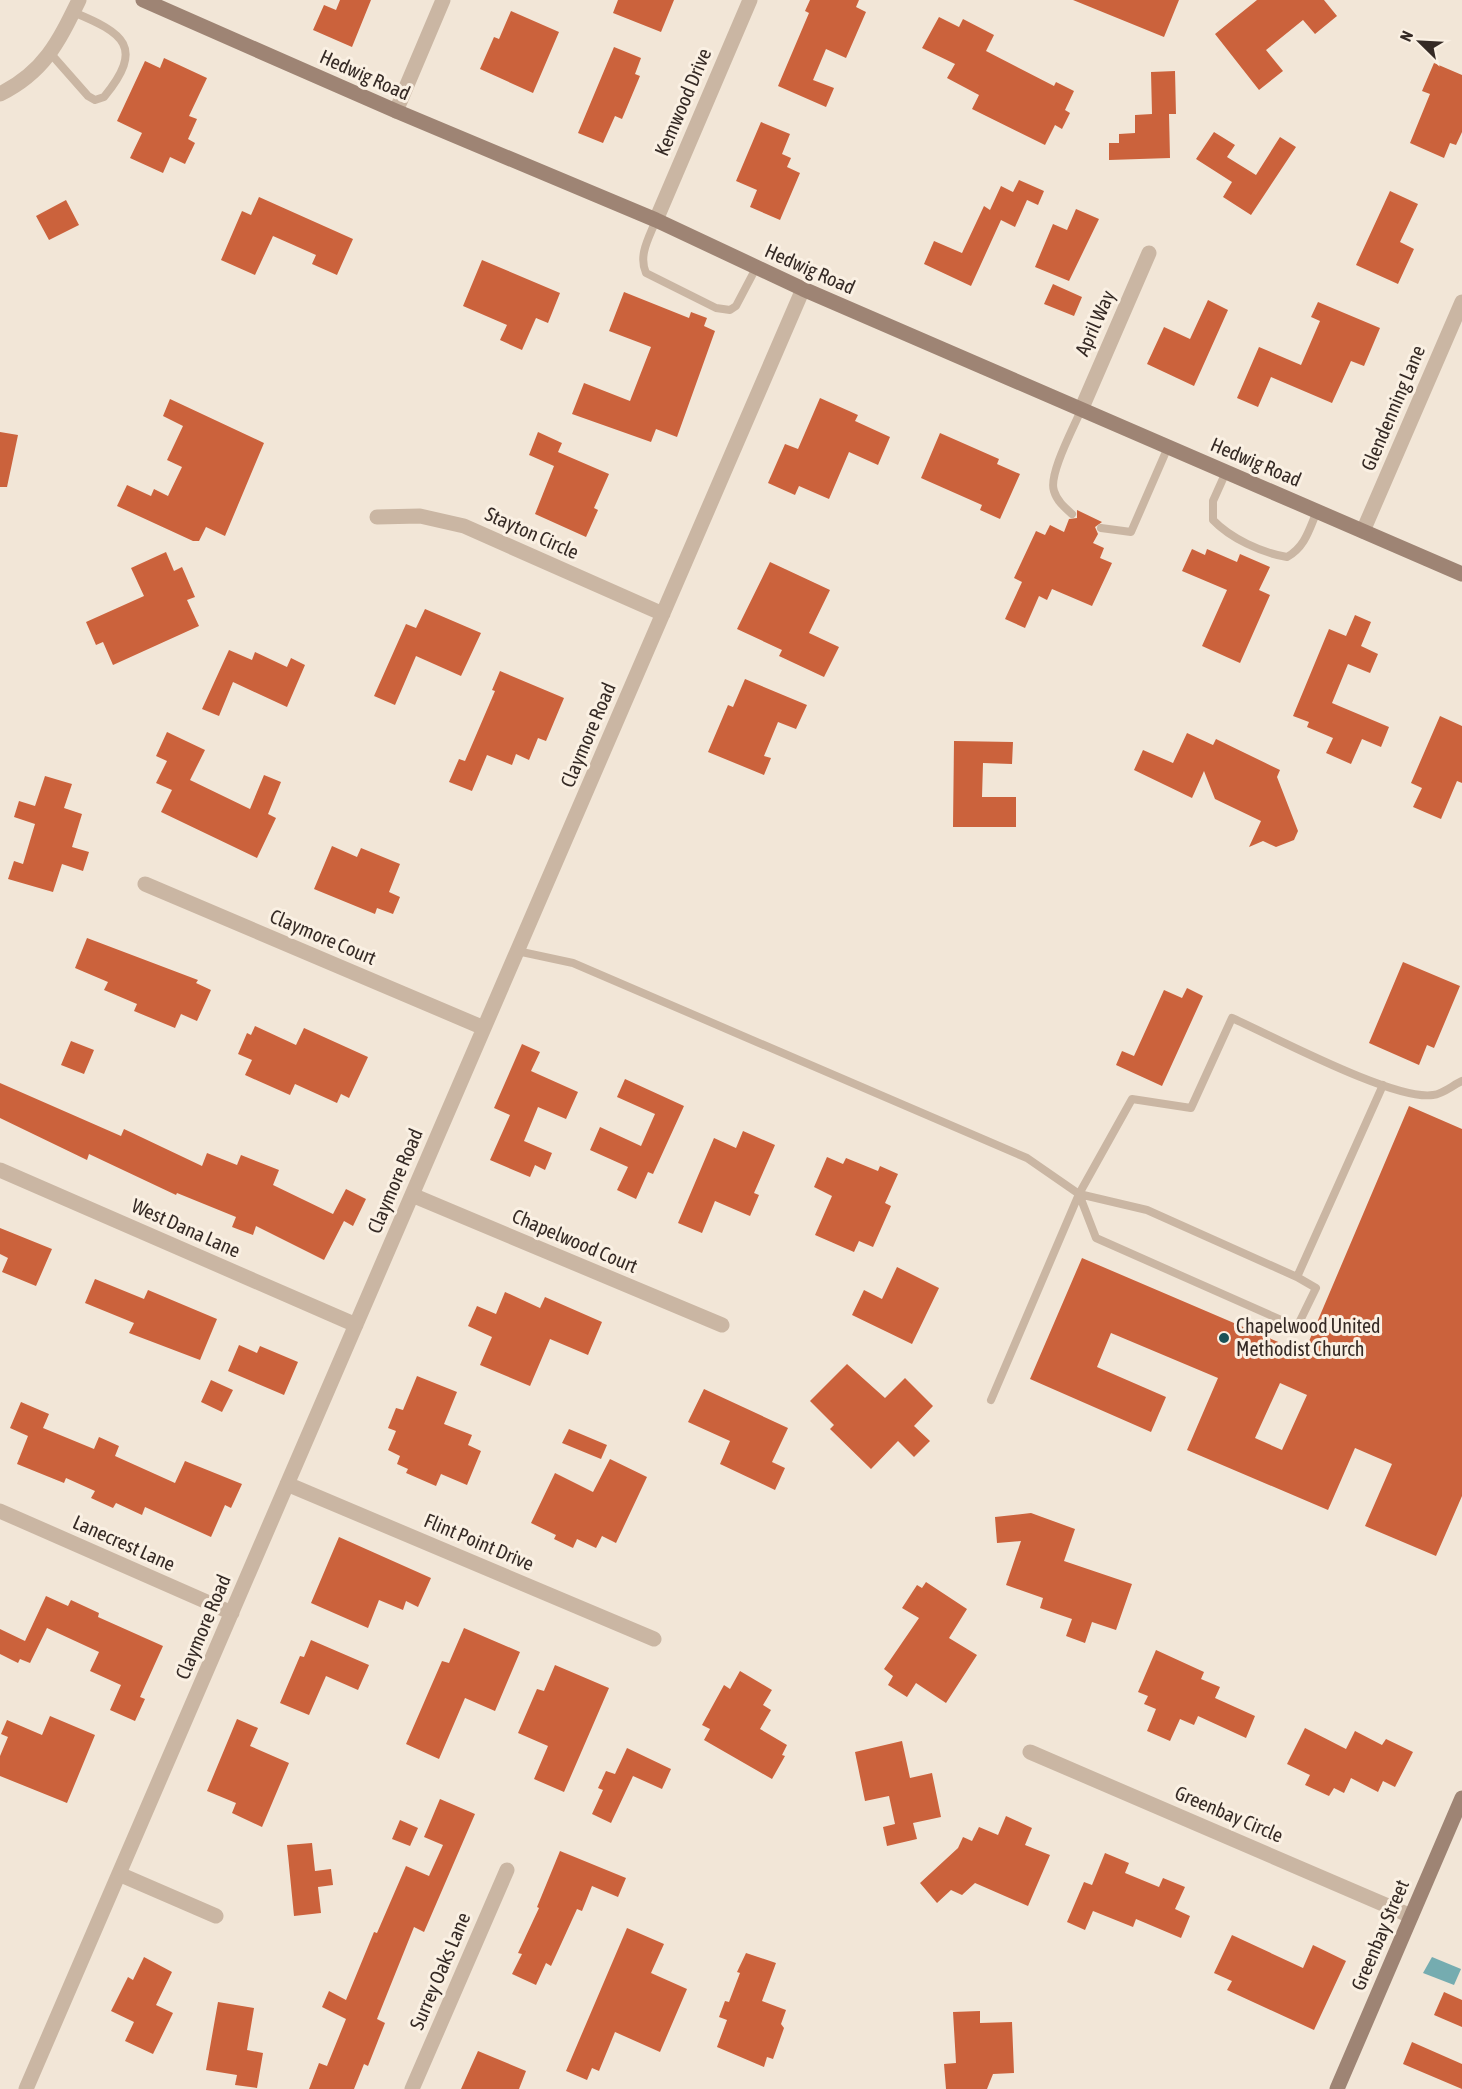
<svg xmlns="http://www.w3.org/2000/svg" width="1462" height="2089" font-family="'Asap Condensed',sans-serif">
	<style>
		.water { fill: #75acb0 }
		.building { fill: #cb623c; fill-rule: evenodd }
		.lines { fill: none; stroke-linecap: round; stroke-linejoin: round }
		.lane { stroke: #cab6a3; stroke-width: 8 }
		.street { stroke: #cab6a3; stroke-width: 15 }
		.secondary { stroke: #9e8474; stroke-width: 15 }
		.poi-dot { fill: #1a5257; stroke: #faf0e3; stroke-width: 2 }
		.labels { text-anchor: middle; stroke-width: 6; stroke-linejoin: round; paint-order: stroke }
		.street-label { font-size: 20px; fill: #352a25; stroke: #faf0e3 }
		.poi-label { font-size: 20px; fill: #352a25; stroke: #faf0e3; text-anchor: start }
	</style>
	<rect width="100%" height="100%" fill="#f2e6d7"/>
	<path class="water" d="M1432 1957 1461 1969 1454 1985 1423 1973Z"/>
	<path class="building" d="M340 0H371L352 47 313 30 324 5 336 10Z
		M618 0H674L661 32 613 13Z
		M810 0H859L856 7 866 12 846 58 826 49 813 80 834 88 826 107 778 86 809 13 805 11Z
		M1073 0H1179L1164 37Z
		M1257 0H1324L1337 16 1315 34 1303 20 1266 50 1283 71 1259 90 1215 34Z
		M511 11 559 32 533 93 480 69 494 37 499 39Z
		M939 17 959 27 963 19 994 35 986 51 1054 86 1056 82 1074 91 1065 110 1070 113 1062 129 1055 125 1045 145 972 109 979 95 947 78 955 64 922 48Z
		M614 47 641 58 635 74 640 76 622 119 615 116 603 143 578 133Z
		M164 58 207 78 189 116 197 119 188 139 195 143 185 164 170 157 163 173 130 158 142 133 117 121 145 61 160 68Z
		M1434 63 1462 75V132L1456 145 1450 143 1444 158 1410 143 1430 94 1422 91Z
		M1175 71 1176 114H1169L1170 158 1109 160V143H1119V134L1135 133V115L1152 114 1151 72Z
		M761 122 790 134 782 154 791 158 787 167 800 173 780 220 750 207 757 190 736 181Z
		M1214 132 1235 145 1227 157 1256 175 1280 137 1296 147 1251 215 1223 197 1232 182 1196 159Z
		M1019 180 1044 191 1038 205 1027 200 1015 227 1001 220 971 286 924 264 934 241 962 253 984 206 990 210 1001 186 1013 192Z
		M1390 191 1418 204 1400 242 1414 249 1398 284 1356 265Z
		M259 197 353 239 337 275 312 264 316 255 273 236 255 275 221 260 242 211 251 215Z
		M66 200 79 225 49 240 36 216Z
		M1076 209 1099 219 1069 281 1035 267 1053 224 1067 230Z
		M482 260 560 293 548 323 536 318 522 350 500 340 507 325 463 306Z
		M1053 284 1082 297 1074 316 1044 304Z
		M624 292 689 318 691 312 707 318 704 326 715 331 677 437 656 429 651 442 572 414 584 383 630 401 651 347 609 331Z
		M1208 300 1228 310 1194 386 1147 364 1164 327 1190 339Z
		M1318 302 1380 328 1364 366 1351 361 1332 403 1271 377 1258 407 1237 398 1259 347 1301 365 1320 321 1311 317Z
		M820 398 858 415 855 421 890 437 878 465 849 452 829 499 799 486 795 495 768 483 785 444 798 449Z
		M170 399 264 443 225 536 206 527 199 541H193L117 506 127 485 151 496 154 489 168 496 182 467 167 460 183 426 163 416Z
		M0 432 18 435 7 487H0Z
		M538 432 562 443 558 452 609 474 594 508 598 510 586 537 535 514 554 466 529 455Z
		M940 433 999 459 997 464 1020 474 1000 519 980 510 982 505 921 478Z
		M1077 510 1102 522 1095 527 1098 534 1093 543 1104 548 1100 558 1112 563 1092 606 1052 589 1047 600 1039 596 1025 628 1005 619 1022 582 1014 578 1036 531 1045 535 1050 525 1064 532 1069 519 1077 518Z
		M1192 549 1205 555 1207 549 1237 562 1240 554 1270 567 1259 590 1270 595 1240 663 1202 646 1227 590 1182 571Z
		M166 552 174 571 182 567 195 597 187 600 199 626 113 665 103 642 96 645 86 622 144 596 131 568Z
		M770 562 830 590 809 633 839 647 824 677 779 656 782 650 737 629Z
		M425 609 481 633 461 676 416 656 395 705 374 696 406 624 416 628Z
		M1355 615 1371 622 1361 646 1378 654 1370 673 1348 664 1332 703 1389 727 1381 747 1362 739 1351 764 1326 753 1333 738 1307 727 1309 722 1293 716 1329 629 1346 636Z
		M229 650 252 660 255 652 287 667 291 658 305 665 287 707 233 682 219 716 202 709Z
		M500 671 564 698 546 741 538 738 529 760 516 754 512 765 487 755 472 791 449 782 459 759 465 761 495 691 492 690Z
		M745 679 807 705 796 729 778 722 764 756 771 758 764 775 708 752 728 705 733 707Z
		M1440 716 1462 726V783L1457 781 1441 819 1413 807 1422 788 1411 783Z
		M167 732 205 750 190 780 250 809 264 775 281 782 268 814 276 818 257 858 161 812 172 790 156 783 167 761 156 756Z
		M1187 733 1213 745 1216 739 1280 770 1277 777 1298 831 1294 840 1276 847 1263 841 1249 847 1261 821 1215 799 1204 771 1192 798 1134 770 1143 750 1173 763Z
		M954 741 1013 742 1012 764 983 763 982 797H1016V827H953Z
		M45 776 72 784 64 808 82 814 72 847 89 852 83 871 62 864 53 892 8 879 14 861 23 864 35 824 14 817 19 801 35 806Z
		M332 846 357 857 361 848 400 864 389 892 400 897 393 914 377 908 375 914 314 889Z
		M87 938 198 980 196 983 211 990 197 1021 181 1014 175 1028 134 1011 137 1004 104 990 108 982 75 968Z
		M1403 962 1460 986 1434 1048 1427 1045 1419 1065 1369 1043Z
		M1187 988 1203 996 1162 1086 1116 1065 1122 1051 1134 1056 1164 990 1182 998Z
		M255 1026 296 1045 304 1028 368 1057 349 1098 341 1094 337 1103 295 1084 290 1095 245 1075 252 1060 238 1054 247 1033 251 1035Z
		M71 1041 94 1050 84 1074 61 1065Z
		M522 1044 540 1052 531 1071 578 1092 566 1119 538 1107 524 1141 552 1153 545 1170 535 1165 530 1177 490 1160 510 1115 494 1108Z
		M625 1079 684 1106 653 1174 648 1172 636 1199 617 1190 628 1167 590 1150 600 1127 641 1146 655 1114 617 1097Z
		M0 1083 121 1136 124 1129 202 1166 207 1153 237 1165 241 1155 279 1170 273 1185 333 1214 346 1189 366 1199 353 1226 344 1221 324 1260 256 1226 253 1235 232 1227 236 1217 177 1193 176 1195 89 1154 87 1160 0 1118Z
		M1409 1106 1462 1129V1496L1436 1556 1365 1526 1392 1464 1355 1448 1328 1510 1187 1450 1218 1378 1111 1333 1097 1367 1166 1397 1151 1432 1030 1379 1082 1258 1304 1353ZM1280 1383 1307 1395 1282 1450 1255 1438Z
		M743 1131 775 1145 754 1193 759 1195 750 1216 715 1201 702 1233 678 1223 714 1138 736 1148Z
		M827 1157 843 1164 846 1158 878 1171 880 1166 898 1174 885 1203 891 1206 873 1247 859 1241 854 1252 815 1235 832 1196 814 1187Z
		M0 1228 52 1249 36 1286 2 1272 8 1258 0 1254Z
		M897 1267 939 1288 912 1344 852 1315 864 1290 882 1299Z
		M95 1279 144 1299 148 1290 217 1319 200 1360 129 1333 134 1323 85 1303Z
		M505 1292 540 1308 545 1297 602 1322 588 1355 550 1339 530 1386 480 1365 492 1337 468 1326 477 1306 496 1314Z
		M239 1345 257 1353 260 1346 298 1362 284 1395 228 1371Z
		M847 1364 885 1398 905 1378 933 1406 914 1426 930 1441 914 1457 898 1441 871 1469 830 1429 834 1425 810 1401Z
		M417 1376 457 1392 444 1424 472 1435 468 1445 481 1451 467 1485 441 1474 436 1486 406 1473 408 1469 397 1464 400 1456 388 1450 396 1431 388 1428 396 1408 403 1410Z
		M211 1380 233 1390 222 1412 201 1402Z
		M704 1389 788 1428 772 1462 785 1468 775 1490 720 1464 730 1441 688 1422Z
		M21 1402 49 1414 43 1428 94 1449 99 1437 119 1446 115 1456 175 1483 185 1461 242 1484 231 1508 225 1505 211 1537 145 1507 142 1515 116 1503 113 1508 91 1498 95 1491 66 1478 64 1483 17 1464 28 1436 10 1428Z
		M569 1429 607 1445 601 1459 562 1443Z
		M610 1459 647 1477 616 1543 602 1536 596 1548 577 1539 573 1548 554 1539 556 1535 531 1523 555 1473 593 1492Z
		M1031 1513 1075 1529 1064 1561 1132 1584 1116 1630 1092 1622 1085 1643 1066 1636 1072 1619 1040 1608 1043 1598 1006 1585 1021 1541 997 1543 995 1517Z
		M339 1537 431 1578 418 1607 406 1601 403 1610 379 1600 368 1628 311 1603Z
		M926 1582 967 1609 949 1638 977 1655 946 1703 916 1683 907 1697 888 1685 893 1676 884 1669 919 1618 902 1608 917 1585 922 1588Z
		M46 1596 68 1606 71 1600 99 1613 98 1617 163 1646 140 1697 145 1699 135 1721 110 1710 121 1685 90 1671 99 1652 47 1628 30 1663 20 1659 18 1663 0 1654V1629L25 1641Z
		M464 1628 520 1652 495 1711 465 1698 439 1759 406 1744 442 1661 449 1663Z
		M311 1640 369 1665 358 1690 326 1676 309 1715 280 1703 300 1656 304 1657Z
		M1156 1650 1204 1672 1201 1679 1220 1687 1215 1698 1255 1716 1246 1738 1198 1716 1194 1725 1180 1719 1170 1741 1147 1731 1156 1709 1144 1704 1148 1696 1138 1692Z
		M555 1665 609 1688 564 1792 534 1779 548 1746 518 1733 537 1689 544 1691Z
		M740 1671 772 1690 763 1705 771 1710 760 1729 787 1745 782 1755 785 1756 772 1779 704 1740 710 1729 702 1725 724 1685 730 1689Z
		M50 1716 95 1735 67 1803 0 1776V1756L8 1737 1 1734 7 1720 42 1735Z
		M237 1719 258 1728 250 1746 289 1763 262 1827 232 1813 236 1803 207 1791Z
		M1305 1728 1346 1749 1355 1731 1382 1745 1386 1739 1413 1752 1395 1787 1383 1781 1378 1792 1351 1778 1344 1793 1334 1788 1329 1796 1305 1785 1310 1775 1287 1764Z
		M902 1741 910 1778 932 1773 941 1817 913 1823 917 1839 887 1846 883 1827 895 1824 889 1796 865 1801 855 1752Z
		M627 1748 671 1769 662 1789 633 1776 611 1823 592 1814 603 1790 598 1788 606 1771 615 1774Z
		M440 1799 475 1814 424 1932 414 1927 377 2019 385 2023 368 2066 364 2064 354 2089H309L319 2063 327 2066 346 2019 322 2007 329 1991 346 2000 374 1932 377 1933 406 1866 429 1876 443 1845 424 1837Z
		M1006 1816 1032 1828 1025 1845 1050 1855 1028 1906 975 1883 962 1895 951 1890 937 1903 920 1883 958 1848 963 1837 972 1841 979 1827 998 1835Z
		M400 1820 418 1828 410 1846 392 1839Z
		M312 1843 315 1871 331 1869 333 1885 318 1887 321 1913 294 1916 287 1845Z
		M560 1851 626 1878 618 1897 592 1886 582 1911 577 1909 551 1966 546 1963 536 1985 512 1974 522 1954 518 1953 539 1908 537 1907Z
		M1105 1853 1129 1863 1125 1873 1159 1887 1163 1878 1185 1887 1175 1909 1190 1916 1181 1938 1136 1919 1133 1927 1093 1911 1085 1930 1067 1922 1084 1882 1092 1885Z
		M627 1928 664 1944 651 1973 687 1989 660 2052 615 2032 599 2071 592 2068 587 2080 566 2071Z
		M1232 1935 1303 1968 1313 1945 1346 1961 1314 2030 1227 1990 1232 1981 1214 1973Z
		M746 1953 776 1963 762 2001 786 2010 781 2024 784 2028 773 2059 767 2057 764 2067 717 2047 727 2020 719 2017 725 2001 729 2002 740 1973 737 1972Z
		M144 1957 172 1972 156 2005 173 2013 153 2054 125 2041 134 2022 111 2011 128 1977 133 1980Z
		M1444 1992 1462 2000V2027L1434 2015Z
		M218 2002 254 2008 247 2050 263 2053 257 2088 235 2085 237 2075 206 2070Z
		M980 2011V2023L1012 2022 1014 2073 993 2074 987 2089H946L944 2064 956 2063 953 2012Z
		M1412 2042 1462 2064V2089L1403 2064Z
		M478 2051 526 2071 519 2089H461Z"/>
	<g class="lines">
		<path class="lane" d="M51 54 88 96 95 100 104 97C145 47 124 33 73 12
			M656 220C649 238 638 255 646 273L716 308 730 310 736 306 756 268
			M1226 472 1213 501V520C1230 538 1262 553 1287 557 1305 547 1309 530 1317 511
			M1072 514C1064 507 1057 501 1054 491 1048 475 1074 427 1081 410
			M1101 528 1131 532 1168 447
			M517 951 573 963 1027 1158 1079 1194 1147 1210 1297 1277 1316 1288 1297 1327 1096 1238 1079 1194
			M1297 1277 1383 1085
			M991 1400 1079 1194 1132 1099 1191 1108 1232 1018C1273 1036 1394 1101 1433 1095 1443 1094 1453 1085 1462 1081"/>
		<path class="street" d="M0 94C44 72 58 43 79 0
			M396 111 443 0
			M656 220 750 0
			M1081 410 1149 253
			M377 517 420 516 464 526 663 614
			M1363 531 1462 302
			M145 884 484 1028
			M0 1170 356 1325
			M412 1195 722 1325
			M287 1484 654 1639
			M0 1511 232 1613
			M1030 1752 1411 1916
			M119 1874 216 1916
			M26 2089 803 289
			M412 2089 507 1870"/>
		<path class="secondary" d="M143 0 396 111 656 220 803 289 1462 574
			M1337 2089 1462 1798"/>
	</g>
	<circle class="poi-dot" cx="1224" cy="1338" r="6"/>
	<g class="labels">
		<g class="street-label">
			<text transform="translate(365 75) rotate(24)" y="7">Hedwig Road</text>
			<text transform="translate(683 102) rotate(-67)" y="7">Kemwood Drive</text>
			<text transform="translate(810 269) rotate(24)" y="7">Hedwig Road</text>
			<text transform="translate(1095 323) rotate(-66)" y="7">April Way</text>
			<text transform="translate(1393 408) rotate(-67)" y="7">Glendenning Lane</text>
			<text transform="translate(1256 462) rotate(23)" y="7">Hedwig Road</text>
			<text transform="translate(532 533) rotate(24)" y="7">Stayton Circle</text>
			<text transform="translate(588 735) rotate(-67)" y="7">Claymore Road</text>
			<text transform="translate(323 937) rotate(23)" y="7">Claymore Court</text>
			<text transform="translate(395 1181) rotate(-67)" y="7">Claymore Road</text>
			<text transform="translate(186 1228) rotate(24)" y="7">West Dana Lane</text>
			<text transform="translate(575 1241) rotate(23)" y="7">Chapelwood Court</text>
			<text transform="translate(479 1542) rotate(23)" y="7">Flint Point Drive</text>
			<text transform="translate(124 1543) rotate(24)" y="7">Lanecrest Lane</text>
			<text transform="translate(203 1627) rotate(-67)" y="7">Claymore Road</text>
			<text transform="translate(1229 1814) rotate(23)" y="7">Greenbay Circle</text>
			<text transform="translate(1380 1935) rotate(-67)" y="7">Greenbay Street</text>
			<text transform="translate(440 1971) rotate(-67)" y="7">Surrey Oaks Lane</text>
		</g>
		<g class="poi-label">
			<text x="1236" y="1333">Chapelwood United<tspan x="1236" dy="23">Methodist Church</tspan></text>
		</g>
	</g>
	<g transform="translate(1420 42) rotate(294)" stroke="#faf0e3" stroke-width="4.5" paint-order="stroke">
	<path d="M0-4.5L10 22L0 15L-10 22Z" fill="#352a25"/>
	<text y="-9" font-size="16" font-weight="bold" text-anchor="middle" fill="#352a25">N</text>
	</g>
</svg>
